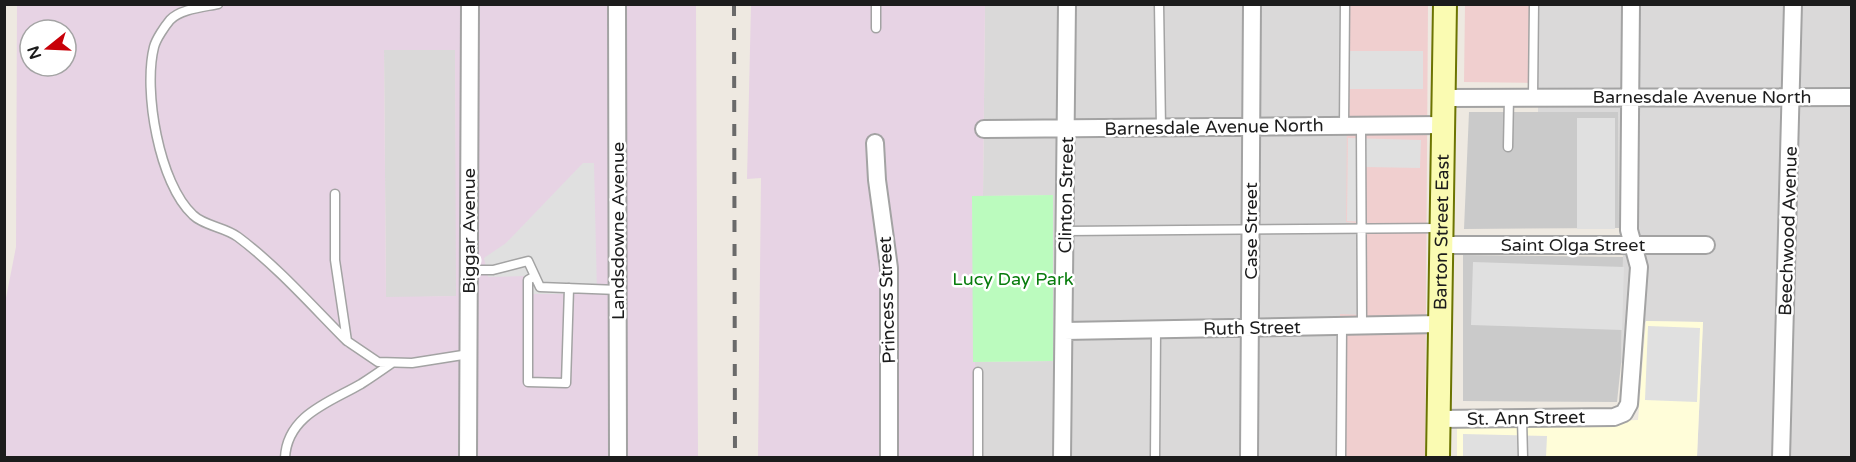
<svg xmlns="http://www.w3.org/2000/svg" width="1856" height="462" font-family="'Varela Round',sans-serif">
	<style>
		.residential { fill: #dad9d9 }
		.commercial { fill: #f0cfcf }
		.industrial { fill: #e7d3e4; fill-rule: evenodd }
		.education { fill: #fffdd9 }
		.religious { fill: #cacaca }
		.park { fill: #bbfbbe }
		.parking { fill: #e0e0e0 }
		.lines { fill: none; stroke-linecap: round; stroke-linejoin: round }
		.lane-casing { stroke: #a3a3a3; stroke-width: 11 }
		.street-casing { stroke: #a3a3a3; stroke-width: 20 }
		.secondary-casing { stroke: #6c7402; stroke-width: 26 }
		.lane { stroke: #fff; stroke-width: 8 }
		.street { stroke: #fff; stroke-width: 16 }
		.secondary { stroke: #fafbb2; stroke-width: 22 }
		.rail { stroke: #6a6a6a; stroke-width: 4; stroke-dasharray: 12 12; stroke-linecap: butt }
		.labels { text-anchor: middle; stroke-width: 5; stroke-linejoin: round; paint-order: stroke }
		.street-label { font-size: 18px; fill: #1c1c1c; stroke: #fff }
		.park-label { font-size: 18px; fill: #087c0d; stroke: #fff }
	</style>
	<rect width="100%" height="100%" fill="#eee9e1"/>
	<path class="residential" d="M985 5H1348L1347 222 1365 224 1363 315H1340V457H977L973 362 1053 361V195L983 196Z
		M1538 5H1851V457H1697L1703 322 1646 321 1621 364 1623 257 1619 228 1618 112H1538Z
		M455 49 457 296 386 298 384 50Z"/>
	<path class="commercial" d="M1348 5H1428L1425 457H1340V314L1363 315 1364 224 1346 222Z
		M1465 5H1538V83L1464 82Z"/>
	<path class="industrial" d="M17 5H696L698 457 5 458V303L16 247ZM30 30H66V66H30ZM384 50H455L456 296 386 297Z
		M751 5H985L983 196 972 197 977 457H758L761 178 747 179Z"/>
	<path class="education" d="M1646 321 1703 322 1697 457H1457V426L1638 420Z"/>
	<path class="religious" d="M1469 112H1618L1619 228 1464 229Z
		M1463 255 1623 257 1621 364 1617 402 1463 401Z"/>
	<path class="park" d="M1053 195V361L973 362 972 196Z"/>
	<path class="parking" d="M1349 51H1423V89H1350Z
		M1577 118H1615V229H1577Z
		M1348 138 1421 140 1420 168 1366 167 1364 222 1347 221Z
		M583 163H594L597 294H525L524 276 488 277 484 258 506 243Z
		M1473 262 1624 267 1622 330 1471 325Z
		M1648 326 1700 328 1697 402 1645 400Z
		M1463 434 1547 436 1546 457 1463 458Z"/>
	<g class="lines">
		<g class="lane-casing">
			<path id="lane" d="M218 4C204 7 180 9 170 20 165 26 156 39 154 47 143 90 159 184 193 215 204 226 225 227 238 237 278 267 312 306 347 341
				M876 4V28
				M1159 4 1161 128
				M1533 96 1534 4
				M1361 125 1362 326
				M1344 126 1345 4
				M1508 147 1509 97
				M335 194V260L347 341 378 362 412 363 469 354
				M1066 231 1441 228
				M470 270H493L528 261 540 287 618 290
				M535 276 528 280V382L566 383 569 288
				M1522 418 1523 458
				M285 458C287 415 330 402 361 384 372 377 382 370 392 363
				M978 458V372
				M1155 458 1156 330
				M1341 458 1342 327"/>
		</g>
		<g class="street-casing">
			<path id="street" d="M617 4 618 458
				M1444 98 1852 97
				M984 129 1443 125
				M875 143 877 180 889 268V458
				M1441 245H1706
				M1064 331 1440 324
				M1439 419 1614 417 1624 413 1629 404 1639 267 1629 230 1631 4
				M468 458 470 4
				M1062 458 1067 4
				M1249 458 1252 4
				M1781 458 1793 4"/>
		</g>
		<g class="secondary-casing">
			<g id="secondary">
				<path id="s1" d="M1438 458 1445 4"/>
			</g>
		</g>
		<use href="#lane" class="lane"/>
		<use href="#street" class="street"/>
		<use href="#secondary" class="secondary"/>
		<path class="rail" d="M734 4 735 458"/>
	</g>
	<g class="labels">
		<g class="street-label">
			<text x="1702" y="103">Barnesdale Avenue North</text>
			<text transform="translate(1214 127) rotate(-1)" y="6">Barnesdale Avenue North</text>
			<text transform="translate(1066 195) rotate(-89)" y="6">Clinton Street</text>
			<text transform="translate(469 231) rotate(-90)" y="6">Biggar Avenue</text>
			<text transform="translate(618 231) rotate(-90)" y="6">Landsdowne Avenue</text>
			<text transform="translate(1251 231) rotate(-90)" y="6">Case Street</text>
			<text dy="6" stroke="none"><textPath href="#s1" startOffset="226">Barton Street East</textPath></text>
			<text transform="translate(1788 231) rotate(-88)" y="6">Beechwood Avenue</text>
			<text x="1573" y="251">Saint Olga Street</text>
			<text transform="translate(887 300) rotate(-92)" y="6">Princess Street</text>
			<text transform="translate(1252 328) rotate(-1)" y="6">Ruth Street</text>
			<text transform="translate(1526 418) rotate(-1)" y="6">St. Ann Street</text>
		</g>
		<g class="park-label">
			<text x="1013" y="285">Lucy Day Park</text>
		</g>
	</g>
	<rect width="1856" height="462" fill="none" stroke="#1c1c1c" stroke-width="12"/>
	<g transform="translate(48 48) rotate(252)"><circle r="28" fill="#ffffff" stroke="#a4a4a4" stroke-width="1.5"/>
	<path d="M0-4.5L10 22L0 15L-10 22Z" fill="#c80008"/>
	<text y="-9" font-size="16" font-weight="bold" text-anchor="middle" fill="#1c1c1c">N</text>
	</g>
</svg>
